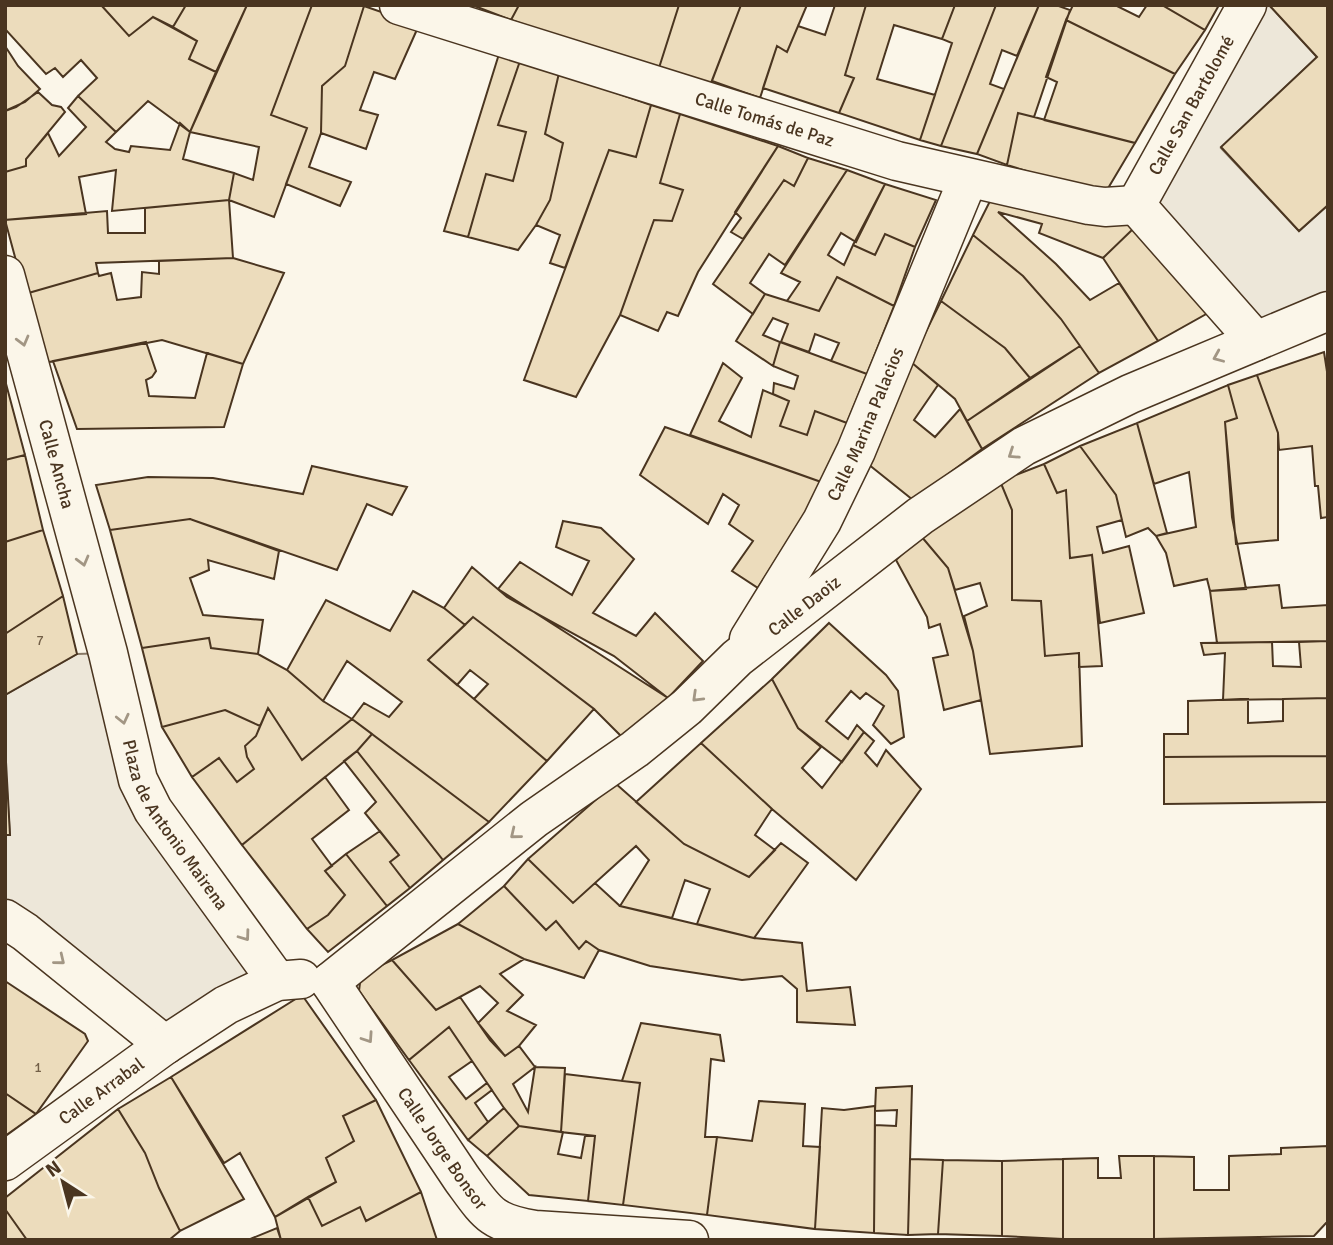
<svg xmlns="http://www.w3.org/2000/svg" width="1333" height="1245" font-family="Signika,sans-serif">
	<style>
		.parking { fill: #ede7d9; stroke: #887966; stroke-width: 2 }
		.building { fill: #ecdcbc; stroke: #4a3520; stroke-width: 2; fill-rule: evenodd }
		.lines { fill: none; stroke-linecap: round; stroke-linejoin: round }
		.minor-casing { stroke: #4a3520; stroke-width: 41 }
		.minor { stroke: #fbf6e9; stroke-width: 38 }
		.oneway { stroke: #a29684 }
		.labels { text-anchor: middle; stroke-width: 5; stroke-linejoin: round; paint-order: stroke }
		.number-label { font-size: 14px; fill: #725f47 }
		.street-label { font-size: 18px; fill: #4a3520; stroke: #fbf6e9 }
	</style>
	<rect width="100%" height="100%" fill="#fbf6e9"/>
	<path class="parking" d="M1247 5H1269L1317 57 1221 148 1299 231 1328 205V311L1256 341 1136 205Z
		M108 653 138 780 277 981 165 1045 5 919V835H10L5 761V695L77 654Z"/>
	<path class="building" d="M6 5H101L129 36 153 17 197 41 189 59 216 72 190 132 148 101 116 132 78 96 97 78 81 60 63 77 55 68 46 74 5 29Z
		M101 5H186L173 27 153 17 129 36Z
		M186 5H247L216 72 189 59 197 41 173 27Z
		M247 5H312L271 115 307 128 274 217 229 200 234 173 253 180 259 147 190 132Z
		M312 5 364 6 345 66 322 86 321 133 309 167 351 182 340 206 286 184 307 128 271 115Z
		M472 5H519L511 20Z
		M519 5H679L658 71 511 20Z
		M679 5H741L709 88 658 71Z
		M741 5H807L787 52 777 46 760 98 712 81Z
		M835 5H866L845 75 854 78 839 113 763 88 777 46 787 52 798 26 825 35Z
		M866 5H955L942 39 894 25 877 79 935 95 920 140 839 113 854 78 845 75Z
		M955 5H996L941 146 920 140 952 43 942 39Z
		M996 5H1039L1017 56 1002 50 990 84 1004 89 977 154 941 146Z
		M1039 5H1056L1070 10 1034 117 1018 113 1007 165 977 154Z
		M1073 5H1115L1139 17 1147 5H1162L1205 30 1175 74 1066 20Z
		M1162 5H1219L1205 30Z
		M1269 5H1328V205L1299 231 1221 147 1317 57Z
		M364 6 419 25 395 79 374 72 360 110 378 115 366 149 321 133 322 86 345 66Z
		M1066 20 1175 74 1135 143 1044 120 1057 82 1046 77Z
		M5 46 18 66 40 89 25 102 5 111Z
		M499 54 520 61 498 125 526 132 513 181 486 174 468 237 444 231Z
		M520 61 559 73 545 134 563 143 550 200 536 225 518 250 468 237 486 174 513 181 526 132 498 125Z
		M559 73 651 105 636 157 609 150 565 268 550 263 560 235 536 225 550 200 563 143 545 134Z
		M38 92 52 105 61 107 65 112 26 159V166L5 172V111L16 107Z
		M78 96 116 132 106 142 115 149 129 152 131 146 170 150 180 123 190 132 183 159 234 173 229 200 112 211 116 170 79 177 86 214 5 220V172L26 166V159L48 133 59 156 86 127 68 108Z
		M651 105 680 114 660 183 683 190 672 221 654 220 620 315 576 397 524 380 609 150 636 157Z
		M1018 113 1034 117 1135 143 1104 195 1007 165Z
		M680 114 778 146 698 272 678 316 667 312 658 331 620 315 654 220 672 221 683 190 660 183Z
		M778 146 808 158 794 186 784 180 743 239 731 232 741 218 735 212Z
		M808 158 847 170 785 265 769 254 750 283 765 294 753 314 713 284 784 180 794 186Z
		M847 170 885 184 856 242 841 233 828 255 844 265 853 245 875 255 885 234 915 247 894 306 837 277 819 311 787 301 800 282 781 273Z
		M885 184 936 200 915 247 885 234 875 255 853 245Z
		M992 197 1128 220 1134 228 1103 258 1039 233 1042 224 998 212 1056 264 1090 300 1119 283 1158 341 1099 373 1061 319 1023 276 973 235Z
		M229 200 233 258 96 263 98 273 25 294 5 220 107 211 108 233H145V208Z
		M1134 228 1208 313 1158 341 1103 258Z
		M973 235 1023 276 1061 319 1080 346 1030 378 1005 348 941 301Z
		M233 258 284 273 243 364 162 340 44 363 25 294 98 273 99 276 111 273 117 300 141 297 142 272 159 274V261Z
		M837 277 894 306 867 374 831 361 839 343 815 334 809 352 781 342 788 324 773 318 763 335 780 342 773 366 736 341 765 294 819 311Z
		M941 301 1005 348 1030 378 967 421 955 399 911 362Z
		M146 342 156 371 152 377 146 380 149 396 195 398 207 353 243 364 224 427 77 429 53 361Z
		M780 342 867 374 847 423 815 411 807 435 780 426 789 401 773 394 774 383 794 389 798 376 773 366Z
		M1080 346 1099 373 982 449 967 421Z
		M1324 352 1328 378V517L1321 518 1318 486H1315L1312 446 1279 450 1278 433 1257 375Z
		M911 362 938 385 914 420 935 437 960 409 982 449 913 500 863 460Z
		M723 363 742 378 719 421 751 437 763 390 789 401 780 426 807 435 815 411 847 423 824 483 690 435Z
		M1257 375 1278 433V540L1236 544 1225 422 1237 418 1228 385Z
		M5 380 25 455 5 460Z
		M1228 385 1237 418 1225 422 1232 517 1246 589 1210 591 1207 579 1174 586 1166 553 1156 536 1196 527 1189 472 1154 484 1137 423Z
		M1137 423 1167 533 1156 536 1148 528 1126 537 1116 495 1080 446Z
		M665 427 824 483 758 588 732 571 753 541 729 524 739 505 723 494 708 524 640 475Z
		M1080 446 1116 495 1122 520 1097 527 1103 553 1129 546 1144 613 1100 623 1092 555 1070 558 1066 490 1057 493 1044 464Z
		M25 455 43 530 5 542V460Z
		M1044 464 1057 493 1066 490 1070 558 1092 555 1102 666 1079 667V653L1045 656 1041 601 1012 600V510L1000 481Z
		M312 466 407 487 392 515 367 504 337 570 190 519 110 530 96 485 148 477 213 478 303 494Z
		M1000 481 1012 510V600L1041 601 1045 656 1079 653 1082 746 990 754 973 651 964 616 987 606 980 583 955 590 948 568 921 536Z
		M190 519 279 551 274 579 208 560 209 570 190 578 203 615 263 620 258 654 211 648 209 638 142 648 110 530Z
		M563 521 601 528 634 559 593 613 636 636 655 613 703 661 668 698 498 589 520 562 572 595 589 561 556 547Z
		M43 530 63 596 5 634V542Z
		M921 536 948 568 973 651 981 700 944 710 933 658 948 655 940 624 929 628 927 617 896 560Z
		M472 567 507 597 614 656 668 698 624 739 594 709 473 617 465 625 444 608Z
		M1279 585 1282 608 1328 605V641L1217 643 1210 591Z
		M413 591 444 608 465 625 428 660 547 761 489 822 352 719 364 703 389 717 402 702 347 661 323 701 287 670 326 600 390 631Z
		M63 596 77 654 5 695V634Z
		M473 617 594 709 547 761 474 699 488 684 470 670 457 685 428 660Z
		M829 623 886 675 898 691 904 737 891 744 873 725 884 706 866 693 860 699 851 691 826 721 848 739 857 725 864 732 842 762 798 728 772 679Z
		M209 638 211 648 258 654 287 670 323 701 352 719 302 760 268 708 260 726 225 710 162 727 142 648Z
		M1328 641V698L1283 699 1223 700 1225 653 1204 655 1201 643 1272 642 1273 666 1301 667 1299 642Z
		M772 679 798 728 821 747 802 768 822 788 864 732 874 741 865 753 877 766 886 750 921 789 856 880 772 809 701 743Z
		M1328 698V756L1164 757V734H1188V701L1248 699V723L1283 721V699Z
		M268 708 302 760 352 719 372 734 357 751 242 845 192 777 219 758 237 782 254 769 247 757 245 746 256 736Z
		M225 710 260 726 256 736 245 746 247 757 254 769 237 782 219 758 192 777 162 727Z
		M372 734 489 822 443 860 357 751Z
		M701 743 772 809 755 835 775 850 749 877 684 844 636 802Z
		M357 751 443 860 410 888 390 862 399 855 365 813 376 802 344 761Z
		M1328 756V802L1164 804V757Z
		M5 762H6L10 835H5Z
		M325 777 349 810 312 839 332 866 325 871 345 895 328 915 307 929 242 845Z
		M615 783 684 844 749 877 781 843 808 863 754 938 697 924 710 889 685 880 672 918 620 906 649 860 636 846 573 903 528 859Z
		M380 831 399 855 390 862 410 888 387 906 346 854Z
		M346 854 387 906 328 952 307 929 328 915 345 895 325 871Z
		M528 859 573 903 595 883 620 906 754 938 802 943 807 991 850 987 855 1025 797 1022V989L782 976 742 980 650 966 599 950 586 941 579 949 556 921 546 930 504 886Z
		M504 886 546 930 556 921 579 949 586 941 599 950 584 978 524 959 458 924Z
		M458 924 524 959 500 974 523 995 507 1011 536 1025 519 1046 505 1056 478 1023 498 1003 480 986 436 1010 392 960Z
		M392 960 436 1010 460 997 490 1040 505 1056 519 1046 535 1067 565 1068 561 1132 519 1126 504 1108 449 1027 409 1060 359 991 361 975ZM535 1067 528 1112 513 1084Z
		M5 981 85 1034 88 1041 36 1114 5 1093Z
		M302 995 376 1100 343 1116 354 1141 326 1158 336 1182 275 1217 240 1153 224 1163 171 1077Z
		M641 1023 720 1035 724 1061 711 1059 705 1137H717L707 1215 623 1205 640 1083 622 1081Z
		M449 1027 472 1061 449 1077 466 1099 487 1083 492 1090 475 1103 488 1122 468 1140 409 1060Z
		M565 1074 640 1083 623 1205 588 1201 595 1136 561 1132Z
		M171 1077 244 1199 180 1231 159 1188 145 1153 118 1109Z
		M912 1086 908 1235 874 1233 875 1125 896 1126 897 1110 875 1111 876 1088Z
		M5 1093 36 1114 5 1136Z
		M376 1100 421 1192 366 1221 360 1207 322 1226 308 1197 336 1182 326 1158 354 1141 343 1116Z
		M759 1101 805 1104 803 1146 820 1147 815 1229 707 1215 717 1137 752 1141Z
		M875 1106 874 1233 815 1229 822 1108 844 1110Z
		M504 1108 519 1126 487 1156 468 1140Z
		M118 1109 145 1153 159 1188 180 1231 169 1240H27L5 1209V1198Z
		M519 1126 563 1132 558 1154 581 1158 585 1136H595L588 1201 529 1195 487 1156Z
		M1328 1146 1327 1222 1314 1236 1154 1239V1156L1194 1157V1190H1229V1156L1281 1154V1148Z
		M1119 1156H1154V1239H1063V1159L1098 1158V1178H1121Z
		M910 1159 943 1160 938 1234 908 1235Z
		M1063 1159V1239L1002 1236V1161Z
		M943 1160 1002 1161V1236L938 1234Z
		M421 1192 437 1240H281L275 1217 308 1197 322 1226 360 1207 366 1221Z
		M5 1209 27 1240H5Z
		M277 1228 281 1240H248Z"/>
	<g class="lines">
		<g class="minor-casing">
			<g id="minor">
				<path id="s1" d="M399 5 897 161 1089 205 1105 207 1136 205"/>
				<path id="s2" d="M1136 205 1247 5"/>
				<path d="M1136 205 1256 341"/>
				<path id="s3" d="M5 275 108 653 138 780 153 810 277 981"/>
				<path id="s4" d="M749 639 822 521 856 451 968 179"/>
				<path d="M5 919 25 932 165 1045"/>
				<path id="s5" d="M330 982 534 819 635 749 687 707 737 658 920 516 1024 446 1130 394 1328 311"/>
				<path id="s6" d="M330 982 462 1179C487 1213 491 1223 535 1230L689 1240"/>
				<path id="s7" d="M5 1161 165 1045 226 1005 277 981 301 979"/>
			</g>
		</g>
		<use href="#minor" class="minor"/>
	</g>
	<defs><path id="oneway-chevron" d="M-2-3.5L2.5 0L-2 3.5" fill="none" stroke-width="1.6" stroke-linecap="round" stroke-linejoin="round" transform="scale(1.75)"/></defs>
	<g class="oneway">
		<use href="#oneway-chevron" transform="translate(23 341) rotate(75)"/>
		<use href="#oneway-chevron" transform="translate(1218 357) rotate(157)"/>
		<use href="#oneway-chevron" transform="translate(1013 454) rotate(146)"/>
		<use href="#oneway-chevron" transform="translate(83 561) rotate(75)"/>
		<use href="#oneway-chevron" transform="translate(697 697) rotate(136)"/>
		<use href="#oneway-chevron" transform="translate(123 719) rotate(77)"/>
		<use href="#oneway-chevron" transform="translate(515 834) rotate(141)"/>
		<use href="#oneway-chevron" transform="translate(245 936) rotate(54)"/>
		<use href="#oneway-chevron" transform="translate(60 960) rotate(39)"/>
		<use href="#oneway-chevron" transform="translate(368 1038) rotate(56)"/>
	</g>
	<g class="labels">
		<g class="number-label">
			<text x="40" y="645">7</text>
			<text x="38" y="1072">1</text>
		</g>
		<g class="street-label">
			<text dy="6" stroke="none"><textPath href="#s2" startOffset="114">Calle San Bartolomé</textPath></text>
			<text dy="6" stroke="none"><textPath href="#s1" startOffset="383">Calle Tomás de Paz</textPath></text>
			<text dy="6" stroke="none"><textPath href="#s4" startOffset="245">Calle Marina Palacios</textPath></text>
			<text dy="6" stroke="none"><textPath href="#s3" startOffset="196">Calle Ancha</textPath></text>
			<text dy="6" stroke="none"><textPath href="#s5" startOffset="606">Calle Daoiz</textPath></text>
			<text dy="6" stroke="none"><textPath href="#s3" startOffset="579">Plaza de Antonio Mairena</textPath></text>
			<text dy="6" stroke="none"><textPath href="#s7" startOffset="119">Calle Arrabal</textPath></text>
			<text dy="6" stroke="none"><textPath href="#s6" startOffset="201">Calle Jorge Bonsor</textPath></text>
		</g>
	</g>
	<rect width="1333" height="1245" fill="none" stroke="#4a3520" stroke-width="14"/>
	<g transform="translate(63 1182) rotate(324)" stroke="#fbf6e9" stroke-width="5" paint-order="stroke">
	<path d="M0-5L12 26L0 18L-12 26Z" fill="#4a3520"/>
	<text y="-10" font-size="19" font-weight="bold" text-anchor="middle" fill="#4a3520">N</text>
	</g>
</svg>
